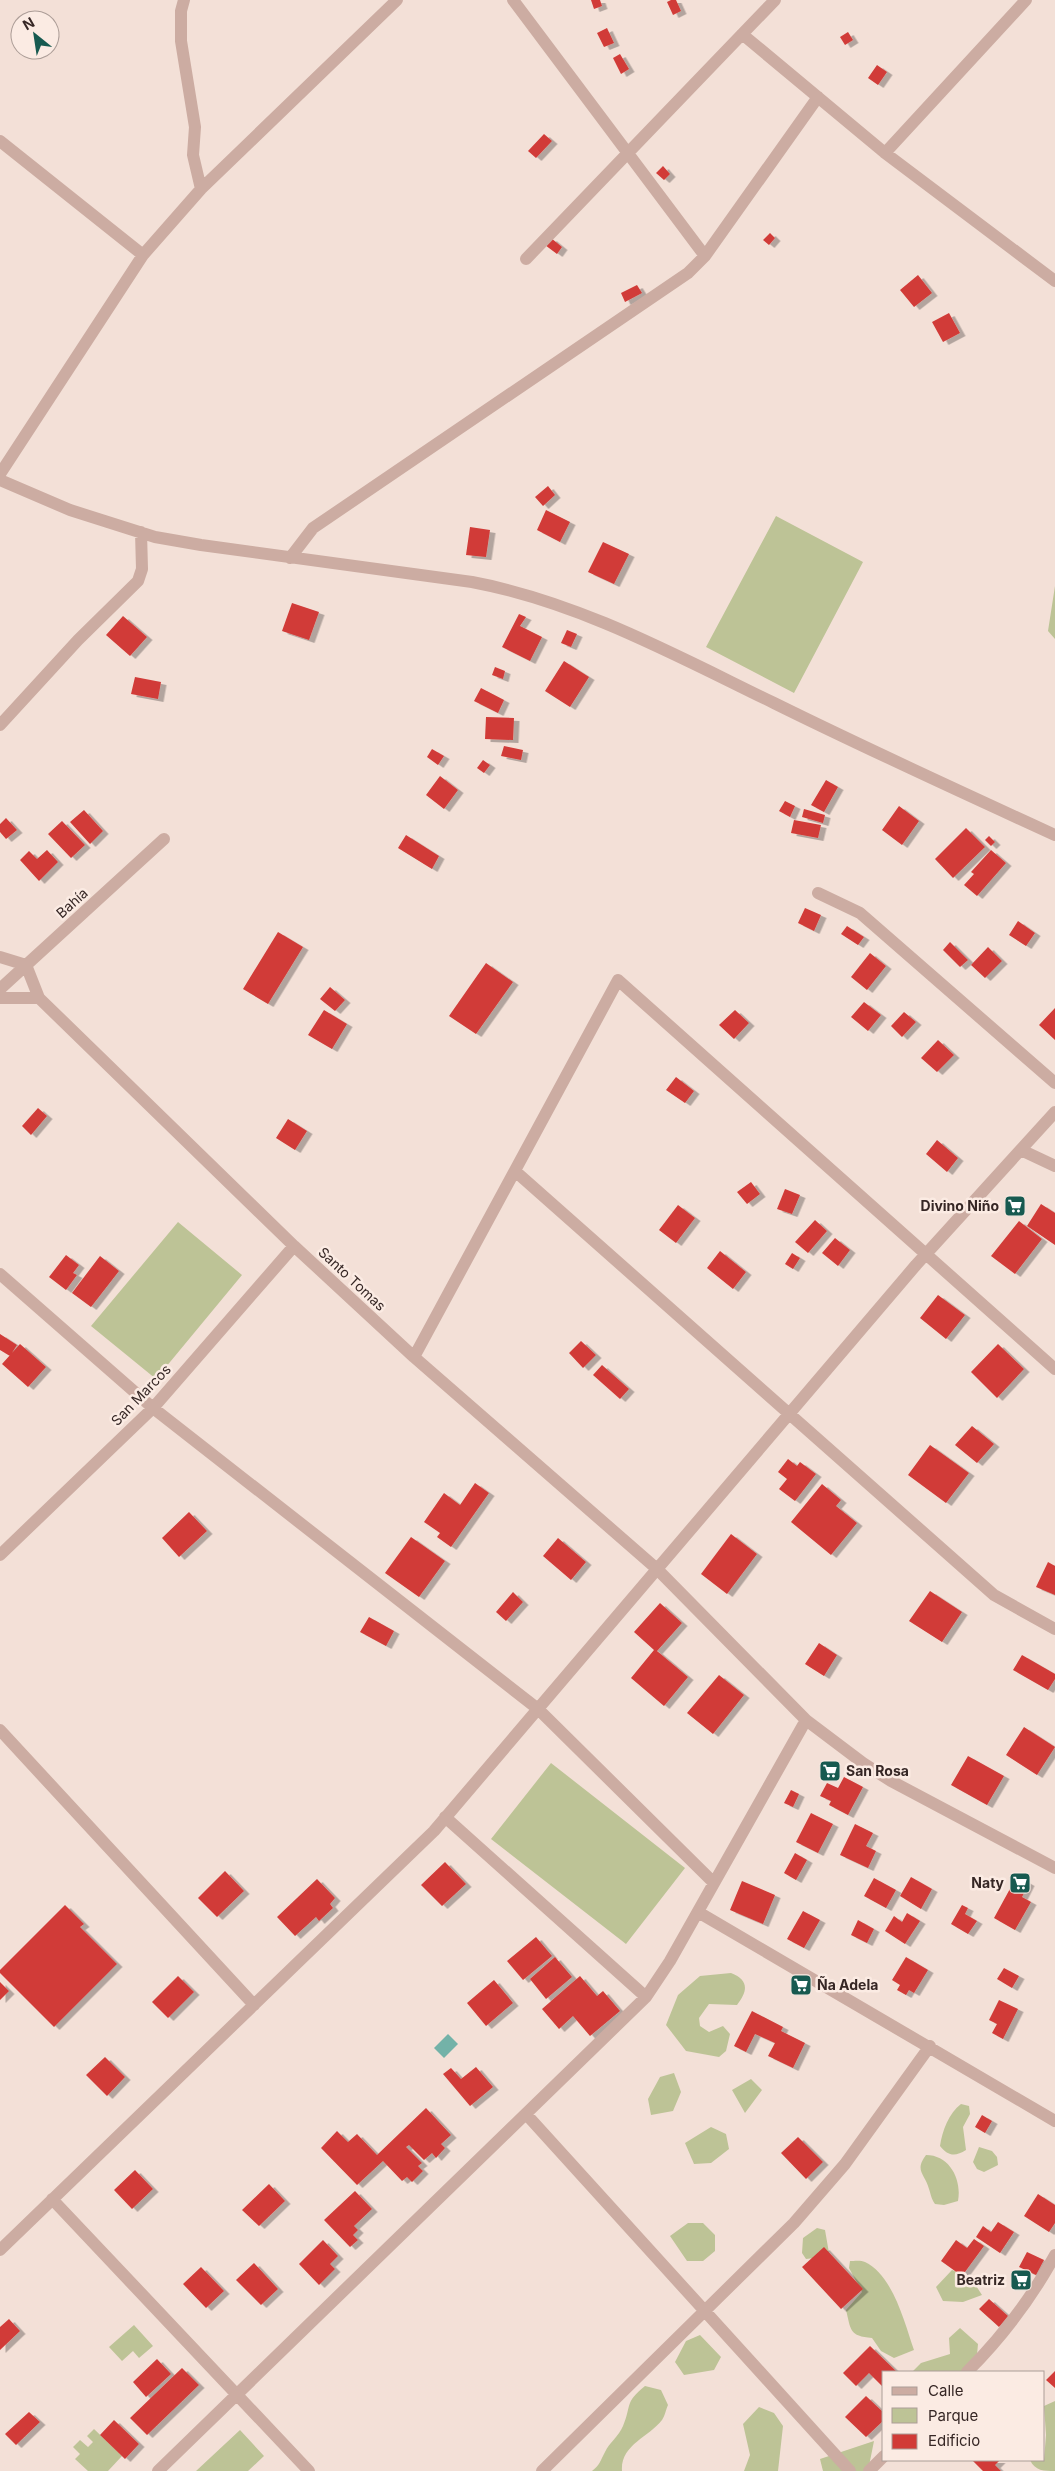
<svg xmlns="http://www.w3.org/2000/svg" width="1055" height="2471" font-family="Inter,sans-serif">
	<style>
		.green { fill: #bdc396 }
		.water { fill: #73b2a8 }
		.building { fill: #d13b37; filter: url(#shadow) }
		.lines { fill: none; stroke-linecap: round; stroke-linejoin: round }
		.minor { stroke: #ccaca2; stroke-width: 12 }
		.labels { text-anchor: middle; stroke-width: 5; stroke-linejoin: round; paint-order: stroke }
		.street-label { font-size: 14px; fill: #362725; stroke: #fbebe3 }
		.poi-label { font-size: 14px; font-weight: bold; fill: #362725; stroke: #fbebe3; text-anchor: end }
	</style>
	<defs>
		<filter id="shadow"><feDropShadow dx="5.5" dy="3" stdDeviation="0" flood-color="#0004"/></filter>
	</defs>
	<rect width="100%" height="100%" fill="#f3e0d7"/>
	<path class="green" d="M776 516 863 562 794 693 706 647Z
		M1055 586V639L1048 631Z
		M178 1222 242 1275 156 1379 91 1326Z
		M551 1763 685 1868 626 1944 491 1839Z
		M731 1973C749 1980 748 1991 737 2005L709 2004 699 2018 700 2026 709 2032 723 2026 730 2034 726 2051 719 2057 686 2051 666 2025 678 1995 700 1976Z
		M674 2073 681 2092 673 2111 651 2115 648 2099 660 2077Z
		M751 2079 762 2090 745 2113 732 2090Z
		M961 2104 969 2106 970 2114 963 2127 966 2150C955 2157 948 2156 940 2146 942 2131 949 2113 961 2104Z
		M711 2127 726 2134 729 2149 711 2163 694 2164 685 2143Z
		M979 2147 992 2151 997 2157 998 2165 984 2172 977 2169 973 2162Z
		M926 2155C950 2155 962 2180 958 2201L944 2205 935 2204C931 2198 931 2195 929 2189 925 2174 914 2171 926 2155Z
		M688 2223H703L715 2235V2251L703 2261H687L670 2236Z
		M817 2228 825 2230 829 2253 823 2257 806 2259 802 2253 803 2238Z
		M850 2261C854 2261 861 2260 865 2262 893 2275 905 2324 914 2350L894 2358 881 2351 872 2338C849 2336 851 2330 846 2310L862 2292 849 2268Z
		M952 2270 971 2278 982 2295 963 2302 943 2301 936 2287Z
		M134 2325 153 2346 139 2358 133 2351 122 2361 109 2347Z
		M960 2328 978 2344 976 2366 968 2372H912L921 2363 950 2354 949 2338Z
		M700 2335 721 2357 714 2370 684 2375 675 2362 686 2341Z
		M645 2386 661 2390 668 2405C666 2409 665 2416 662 2420 649 2437 620 2445 622 2471H592C600 2465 600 2461 605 2452 609 2443 619 2436 623 2426 632 2405 624 2403 645 2386Z
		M1055 2401V2471C1044 2471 1035 2471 1030 2460H1044L1046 2435 1044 2406Z
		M759 2407 774 2413 783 2426 778 2471H744L750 2455 743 2424Z
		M94 2429 122 2456 108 2471H88L75 2459 80 2454 73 2447 80 2440 88 2447 93 2442 87 2436Z
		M240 2430 264 2456 248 2471H196Z
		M874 2441 868 2471H823L820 2459Z"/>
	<path class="water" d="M448 2034 458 2044 444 2058 434 2048Z"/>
	<path class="building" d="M591 0H600L602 6 594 9Z
		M671 0H676L681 11 673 15 667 2Z
		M607 28 614 43 604 47 597 33Z
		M848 32 853 40 845 45 840 37Z
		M620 54 629 69 621 74 613 58Z
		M877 65 887 72 878 85 868 78Z
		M544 134 552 141 536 158 528 151Z
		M663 166 670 174 664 180 656 173Z
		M770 233 775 238 769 245 763 240Z
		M551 238 562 247 557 254 545 245Z
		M918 275 932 293 914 307 900 290Z
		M637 285 642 293 625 302 621 293Z
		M949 313 960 333 943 342 932 322Z
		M548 486 555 495 543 506 535 497Z
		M546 510 570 522 560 542 537 530Z
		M470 527 490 530 486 557 466 555Z
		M603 542 629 554 614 584 588 572Z
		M292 603 319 612 309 640 282 631Z
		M519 614 526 617 520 626 542 637 530 661 502 647Z
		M123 616 147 637 130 656 106 635Z
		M567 630 577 634 571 647 561 643Z
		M564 661 589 677 570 707 545 691Z
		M495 667 505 671 503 679 492 675Z
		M135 677 161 682 158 699 131 694Z
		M481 688 504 700 498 713 474 701Z
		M486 717 514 718 513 740 485 739Z
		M504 746 523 750 521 760 501 756Z
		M432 749 444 756 438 765 427 757Z
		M483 760 490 765 484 773 477 768Z
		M440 776 458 790 444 809 426 795Z
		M826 780 838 787 824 812 811 805Z
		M785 801 795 806 790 817 779 811Z
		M899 806 919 821 902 845 882 830Z
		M804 809 825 815 823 823 802 817Z
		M84 810 103 831 90 844 70 822Z
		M6 818 17 830 6 839 0 832V824Z
		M794 820 821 825 818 838 791 833Z
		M62 821 85 845 71 858 48 834Z
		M966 828 985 847 953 878 935 859Z
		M406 835 439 856 432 869 398 848Z
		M989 836 995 842 991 846 985 840Z
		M47 850 58 862 39 881 20 860 29 851 37 859Z
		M991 850 1006 863 977 896 964 885 974 874 971 872Z
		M805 908 821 915 814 931 798 923Z
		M1018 921 1035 933 1026 946 1009 935Z
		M847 926 864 937 858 945 841 934Z
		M278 932 303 947 268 1004 243 989Z
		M950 942 968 960 960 967 943 950Z
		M988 947 1002 961 985 978 971 965Z
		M870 953 886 966 867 990 851 977Z
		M486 963 513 982 476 1034 449 1016Z
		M330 987 345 1000 335 1011 320 999Z
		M864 1002 881 1015 868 1031 851 1017Z
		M1055 1008V1040L1039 1025Z
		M324 1010 347 1024 332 1049 308 1035Z
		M735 1010 749 1023 734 1039 719 1025Z
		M904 1012 916 1022 902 1037 891 1026Z
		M938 1040 954 1055 937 1072 921 1058Z
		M676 1077 694 1091 685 1103 666 1090Z
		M38 1108 47 1116 31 1135 22 1126Z
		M288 1119 307 1131 295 1150 276 1138Z
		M937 1140 958 1158 947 1172 926 1154Z
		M751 1182 760 1194 747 1204 737 1192Z
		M785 1189 800 1195 792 1214 777 1209Z
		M1041 1204 1055 1213V1245L1027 1226Z
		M678 1205 695 1218 676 1243 659 1230Z
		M815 1220 827 1231 808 1253 795 1242Z
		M1019 1221 1042 1239 1015 1274 991 1256Z
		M835 1238 850 1250 838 1266 822 1253Z
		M720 1251 746 1272 733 1289 707 1268Z
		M792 1253 800 1258 793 1269 785 1264Z
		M66 1255 79 1265 73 1273 77 1275 66 1290 49 1277Z
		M100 1256 119 1271 91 1307 72 1293Z
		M938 1295 965 1315 946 1339 920 1318Z
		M0 1334 17 1345 10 1356 0 1350Z
		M581 1341 596 1355 583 1368 569 1353Z
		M20 1344 46 1367 28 1387 2 1364Z
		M998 1344 1024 1369 997 1398 971 1372Z
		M602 1365 629 1389 620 1399 593 1375Z
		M972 1426 994 1444 977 1463 955 1445Z
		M930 1445 969 1473 946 1503 908 1475Z
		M788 1459 797 1466 800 1462 816 1474 795 1501 779 1489 787 1479 778 1472Z
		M475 1483 489 1493 451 1547 437 1537 440 1533 424 1522 444 1493 460 1505Z
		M822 1484 841 1500 836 1506 857 1523 831 1555 791 1522Z
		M189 1512 207 1531 179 1557 162 1538Z
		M731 1534 757 1554 727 1594 701 1574Z
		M411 1537 445 1561 419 1597 385 1573Z
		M558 1538 586 1562 571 1580 543 1556Z
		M1048 1562 1055 1566V1595L1036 1587Z
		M930 1591 962 1612 942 1642 909 1621Z
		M513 1592 523 1602 506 1621 496 1612Z
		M660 1603 682 1623 657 1651 688 1677 664 1706 631 1678 654 1650 634 1632Z
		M369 1617 394 1631 386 1646 360 1632Z
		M819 1643 837 1655 824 1676 805 1664Z
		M1022 1655 1055 1674V1679L1048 1690 1013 1670Z
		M719 1675 744 1695 713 1734 687 1713Z
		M1024 1727 1055 1747 1037 1775 1006 1755Z
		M968 1756 1004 1776 987 1805 951 1785Z
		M844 1777 863 1787 848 1815 829 1805 831 1801 820 1796 827 1783 838 1788Z
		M791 1790 799 1794 793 1807 784 1803Z
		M811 1813 833 1824 818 1853 796 1842Z
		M855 1824 873 1833 866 1846 876 1851 868 1868 840 1855Z
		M795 1853 807 1860 796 1880 784 1873Z
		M445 1862 466 1884 442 1906 421 1885Z
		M225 1871 244 1891 217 1917 198 1898Z
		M1017 1876 1029 1883 1022 1897 1031 1902 1015 1930 994 1918Z
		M911 1877 932 1889 921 1909 900 1896Z
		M874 1878 896 1890 886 1908 864 1896Z
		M317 1879 335 1898 330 1904 333 1908 319 1921 316 1917 295 1936 277 1917Z
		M742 1881 775 1895 763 1924 730 1910Z
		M65 1905 84 1924 80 1927 117 1964 54 2027 0 1973V1970Z
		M962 1905 968 1908 965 1914 977 1921 968 1934 951 1924Z
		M803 1911 820 1920 804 1948 787 1939Z
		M907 1913 920 1921 905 1944 885 1931 894 1916 902 1922Z
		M858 1920 874 1929 867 1943 851 1935Z
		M536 1937 552 1956 523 1980 507 1961Z
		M555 1957 572 1977 546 1999 530 1979Z
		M906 1957 928 1970 914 1993 909 1990 906 1995 897 1990 900 1985 892 1980Z
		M1004 1968 1019 1976 1012 1988 997 1979Z
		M178 1976 194 1992 168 2018 152 2002Z
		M580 1976 597 1996 603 1991 620 2011 590 2036 573 2016 559 2029 542 2009Z
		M494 1980 513 2003 486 2026 467 2003Z
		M0 1982 9 1991 0 2000Z
		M999 2000 1018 2009 1003 2039 992 2033 997 2024 989 2020Z
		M752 2011 783 2027 781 2031 805 2043 793 2068 768 2056 775 2043 755 2034 746 2052 734 2046Z
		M105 2057 125 2077 107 2096 86 2075Z
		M476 2067 493 2087 470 2106 443 2074 451 2068 461 2079Z
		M426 2108 451 2135 441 2144 445 2148 436 2158 432 2153 424 2160 409 2145 406 2147 422 2163 418 2166 423 2171 412 2182 407 2177 402 2181 383 2161 357 2185 321 2148 337 2131 348 2142 357 2134 377 2155Z
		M982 2115 992 2121 985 2133 975 2127Z
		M798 2137 823 2162 806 2179 781 2153Z
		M135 2170 153 2189 132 2209 114 2190Z
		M269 2184 285 2201 259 2226 242 2210Z
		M355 2191 372 2209 354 2226 358 2230 353 2235 358 2240 350 2247 324 2220Z
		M1038 2194 1055 2205V2223L1049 2232 1024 2216Z
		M998 2222 1014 2232 1000 2253 976 2237 983 2226 991 2232Z
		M974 2239 984 2246 962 2276 941 2261 956 2240 967 2248Z
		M323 2240 338 2256 330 2264 335 2269 319 2285 299 2264Z
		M824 2247 863 2289 841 2309 802 2267Z
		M1027 2252 1044 2260 1036 2275 1019 2267Z
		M254 2263 278 2289 261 2305 236 2280Z
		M201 2267 224 2291 206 2308 183 2284Z
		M989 2299 1008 2316 999 2327 979 2309Z
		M9 2319 20 2331 0 2350V2327Z
		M870 2346 897 2372H884V2388L869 2373 856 2386 843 2373Z
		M157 2359 171 2374 146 2397 133 2382Z
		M182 2368 199 2385 147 2435 130 2418Z
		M1055 2371V2388L1046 2380Z
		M866 2396 884 2413V2420L866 2437 845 2417Z
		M29 2412 40 2422 16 2445 5 2434Z
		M114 2420 139 2444 125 2459 100 2435Z
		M972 2460H1000L995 2465 1001 2471H983Z"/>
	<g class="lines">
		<path class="minor" d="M184 0 181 11V41L195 127 193 155 201 189
			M513 0 705 256
			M742 34 885 153 1055 281
			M0 141 143 255
			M885 153 1026 0
			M526 259 775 0
			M0 474 143 255 201 189 397 0
			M0 480 70 510 155 537 201 545 472 582C579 602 677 656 774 703 867 749 961 792 1055 835
			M290 558 313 528 688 273 705 256 818 97
			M0 725 78 640 138 581 142 569 141 532
			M818 893 860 913 1055 1083
			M0 957 26 965 39 998 294 1246 414 1357 657 1569 806 1720 863 1763 891 1781 1055 1868
			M0 989 164 839
			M0 998H39
			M1021 1150 1055 1166
			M515 1171 994 1595 1055 1629
			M0 1274 153 1408 538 1709 713 1882
			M414 1357 618 980 1055 1369
			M0 1555 153 1408 294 1246
			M0 1730 254 2005
			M445 1817 646 1997
			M698 1912 1055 2121
			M526 2114 850 2471
			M52 2199 309 2471
			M0 2250 434 1831 916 1265 1055 1112
			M967 2372C1002 2337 1031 2299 1055 2255
			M158 2471 646 1997 670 1961 806 1720
			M542 2471 794 2223 845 2164 930 2046
			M869 2471 884 2456"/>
	</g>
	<defs>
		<g id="supermarket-square" transform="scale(1.125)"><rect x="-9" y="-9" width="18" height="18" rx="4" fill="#175a50" stroke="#fbebe3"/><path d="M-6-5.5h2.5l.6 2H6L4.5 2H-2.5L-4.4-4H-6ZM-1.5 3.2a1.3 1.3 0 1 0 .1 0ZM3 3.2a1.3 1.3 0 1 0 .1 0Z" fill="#fff"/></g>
	</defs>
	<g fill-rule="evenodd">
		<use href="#supermarket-square" x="1015" y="1206"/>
		<use href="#supermarket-square" x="830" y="1771"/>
		<use href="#supermarket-square" x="1020" y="1883"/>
		<use href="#supermarket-square" x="801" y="1985"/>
		<use href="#supermarket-square" x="1021" y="2280"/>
	</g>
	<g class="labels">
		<g class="street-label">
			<text transform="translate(72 903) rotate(-42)" y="5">Bahía</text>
			<text transform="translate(352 1279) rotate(43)" y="5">Santo Tomas</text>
			<text transform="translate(141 1395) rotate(-46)" y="5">San Marcos</text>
		</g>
		<g class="poi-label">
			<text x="999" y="1211">Divino Niño</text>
			<text x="846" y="1776" text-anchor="start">San Rosa</text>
			<text x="1004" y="1888">Naty</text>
			<text x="817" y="1990" text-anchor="start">Ña Adela</text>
			<text x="1005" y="2285">Beatriz</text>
		</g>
	</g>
	<rect x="882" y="2371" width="162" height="90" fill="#fbebe3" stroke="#ac9d97"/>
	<rect x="892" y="2387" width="25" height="8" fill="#ccaca2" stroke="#ac9d97"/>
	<text x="928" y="2396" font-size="15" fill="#362725">Calle</text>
	<rect x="892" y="2408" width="25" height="15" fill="#bdc396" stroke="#ac9d97"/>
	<text x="928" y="2421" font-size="15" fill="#362725">Parque</text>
	<rect x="892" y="2434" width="25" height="15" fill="#d13b37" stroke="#ac9d97"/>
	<text x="928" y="2446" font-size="15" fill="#362725">Edificio</text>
	<g transform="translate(35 35) rotate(330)"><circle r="24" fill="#fbebe3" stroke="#ac9d97"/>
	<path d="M0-4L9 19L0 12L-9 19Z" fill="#175a50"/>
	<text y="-8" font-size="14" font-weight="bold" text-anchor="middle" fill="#362725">N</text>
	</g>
</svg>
